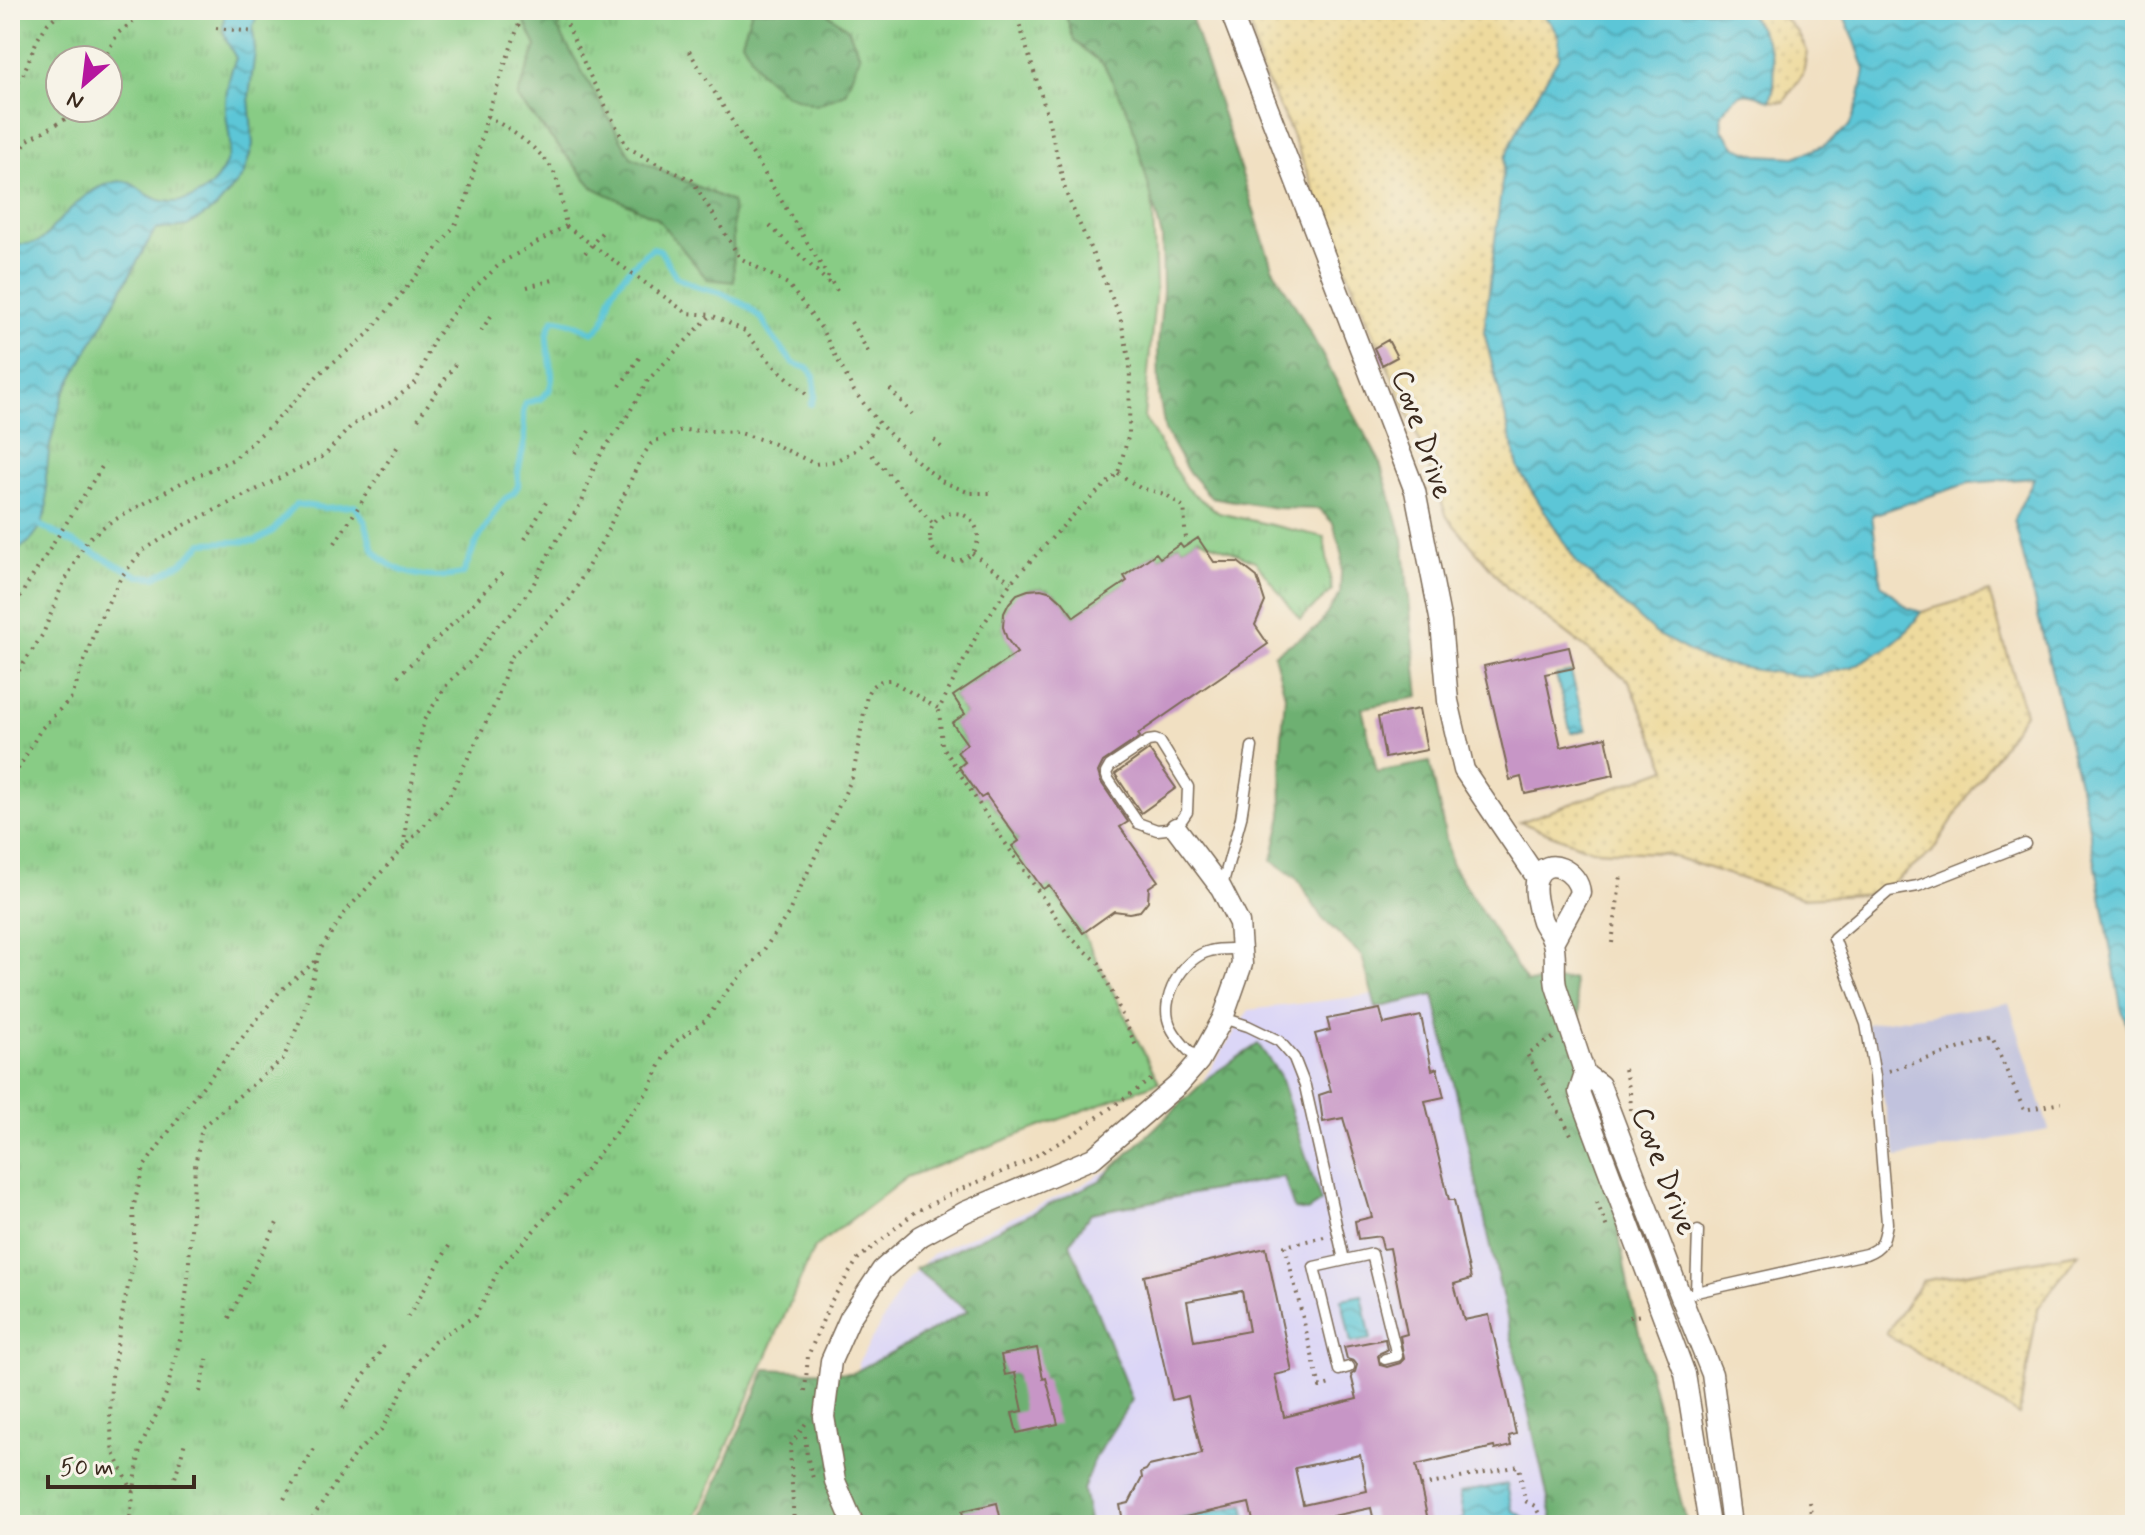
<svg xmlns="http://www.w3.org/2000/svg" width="2145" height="1535" font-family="Mynerve,sans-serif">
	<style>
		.built { fill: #dbd6f7 }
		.industrial { fill: #c1c2dd }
		.grass { fill: url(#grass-tufts); stroke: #627b52; stroke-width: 2; fill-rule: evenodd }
		.forest { fill: url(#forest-crowns); stroke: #546d48; stroke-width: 2 }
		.sand { fill: url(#sand-dots); stroke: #94825e; stroke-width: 2 }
		.water { fill: url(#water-waves); stroke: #4c787a; stroke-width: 2 }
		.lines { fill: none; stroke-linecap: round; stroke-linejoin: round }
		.stream { stroke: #5cc6d7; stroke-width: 6 }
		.building { fill: #c796c6; fill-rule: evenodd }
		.service-casing { stroke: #7b6a57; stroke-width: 13 }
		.minor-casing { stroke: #7b6a57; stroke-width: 23 }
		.path { stroke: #7b6a57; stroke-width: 4; stroke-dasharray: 2 6; stroke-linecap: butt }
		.service { stroke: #fff; stroke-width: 10 }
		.minor { stroke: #fff; stroke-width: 20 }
		.labels { text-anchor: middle; stroke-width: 7; stroke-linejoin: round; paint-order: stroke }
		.street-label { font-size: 30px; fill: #3b2a1e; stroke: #f7f3e8 }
	</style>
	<defs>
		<pattern id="grass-tufts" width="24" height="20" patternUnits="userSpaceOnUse" patternTransform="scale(2)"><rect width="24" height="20" fill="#88cc85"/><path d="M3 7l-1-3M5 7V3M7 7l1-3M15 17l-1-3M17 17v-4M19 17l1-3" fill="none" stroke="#76af72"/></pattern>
		<pattern id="forest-crowns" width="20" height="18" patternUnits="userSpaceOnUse" patternTransform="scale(2)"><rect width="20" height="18" fill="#6eb072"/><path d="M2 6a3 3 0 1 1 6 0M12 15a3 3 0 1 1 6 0" fill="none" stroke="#5c8f5d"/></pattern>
		<pattern id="sand-dots" width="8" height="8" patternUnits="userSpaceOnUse" patternTransform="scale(2)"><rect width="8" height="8" fill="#eeda9e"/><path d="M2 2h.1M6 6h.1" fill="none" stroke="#cdbb88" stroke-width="1.8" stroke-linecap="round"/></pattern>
		<pattern id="water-waves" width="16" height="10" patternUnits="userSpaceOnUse" patternTransform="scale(2)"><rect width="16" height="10" fill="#5cc6d7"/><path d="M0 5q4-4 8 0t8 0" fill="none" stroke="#4da1ae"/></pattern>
	</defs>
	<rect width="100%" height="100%" fill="#f7f3e8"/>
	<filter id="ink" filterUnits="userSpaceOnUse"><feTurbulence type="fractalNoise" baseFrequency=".0125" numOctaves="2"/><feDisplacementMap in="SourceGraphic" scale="16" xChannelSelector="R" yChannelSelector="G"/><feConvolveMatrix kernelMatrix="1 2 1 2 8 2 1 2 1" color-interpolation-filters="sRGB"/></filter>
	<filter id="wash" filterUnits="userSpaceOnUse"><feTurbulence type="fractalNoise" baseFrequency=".006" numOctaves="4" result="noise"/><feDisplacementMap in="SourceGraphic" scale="32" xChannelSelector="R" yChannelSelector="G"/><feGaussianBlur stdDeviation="1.8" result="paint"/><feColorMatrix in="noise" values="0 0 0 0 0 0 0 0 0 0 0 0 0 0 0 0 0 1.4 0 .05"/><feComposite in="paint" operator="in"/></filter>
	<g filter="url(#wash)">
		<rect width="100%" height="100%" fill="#f1e0c2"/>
		<path class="built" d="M1437 987 1595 1525H871L865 1515 858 1363 903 1285 932 1254 1076 1188 1142 1151 1190 1100 1249 1010Z"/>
		<path class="industrial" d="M2009 1003 2049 1130 1897 1157 1866 1024Z"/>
		<path class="grass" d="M10 10H1097L1149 118 1156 285 1144 417 1186 488 1219 513 1324 537 1332 591 1300 619 1255 561 1198 538 1183 548 1179 544 1160 558 1156 553 1124 577 1127 581 1074 617C1068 609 1062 599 1053 593 1029 579 997 603 1004 630 1007 640 1014 649 1020 658L1005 661 953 696 965 714 953 723 967 744 957 752 965 762 960 767 981 798 986 795 1019 841 1013 846 1043 889 1049 885 1083 933 1159 1082 907 1177 814 1248 693 1525H10ZM60 60H108V108H60Z"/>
		<path class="forest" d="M519 10H560L558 29 631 157 732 202 734 282 707 279 657 218 594 188 517 98 536 46Z
			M752 10H823L848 29 860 55 845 93 816 105 785 94 760 72 742 41Z
			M1064 10H1189L1272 267 1299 312 1379 460 1403 539 1419 697 1362 708 1377 772 1430 762 1451 863 1527 983 1573 979 1630 1296 1687 1525H1554L1434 995 1376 1008 1362 956 1322 918 1298 880 1272 860 1282 816 1281 749 1285 695 1274 654 1318 627 1340 594 1342 552 1333 523 1319 509 1276 508 1211 497 1187 470 1165 431 1159 394 1158 346 1163 292 1162 237 1130 116 1104 65 1074 41Z
			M1258 1044 1279 1074 1321 1202 1307 1211 1294 1209 1284 1177 1091 1213 1070 1243 1132 1400 1094 1459 1083 1490 1090 1525H699L766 1369 853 1373 968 1311 915 1269 1099 1181 1210 1076Z"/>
		<path class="sand" d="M1247 10H1536L1550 22 1559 37V57L1523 119 1484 332 1519 470 1577 563 1854 666 1887 648 1908 630 1921 612 1989 592 2025 713 1965 800 1932 852 1879 894 1802 898 1662 853 1592 850 1520 822 1667 769 1629 681 1508 589 1447 517 1421 444 1339 253 1289 127 1260 67Z
			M1746 10H1777L1798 33 1807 51 1803 74 1784 102 1770 101 1775 85 1756 22Z
			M2079 1253 2038 1308 2019 1415 1886 1334 1922 1281Z"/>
		<path class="water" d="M226 10H259L253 26 255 52 249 97 253 145 243 176 216 208 187 226 155 230 63 395 50 445 46 477 47 509 41 526 30 541 10 556V245C18 244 33 245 40 241 45 238 50 231 53 227 67 212 85 192 105 185 133 174 133 189 154 198 180 209 209 195 222 171 236 144 228 139 226 112 225 93 229 75 236 58 226 40 219 31 226 10Z
			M1536 10H1746C1768 36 1782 67 1770 101 1744 88 1739 91 1721 114L1722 130 1736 147 1758 155 1795 157 1823 146 1849 127 1860 97 1865 70 1855 41 1841 10H2135V1053L2121 1007 2086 811 2014 519 2034 478 1969 483 1872 515 1881 584 1908 608 1921 612 1908 630 1887 648 1854 666 1810 677 1756 670 1707 661 1655 633 1577 563 1519 470 1484 332 1505 157 1523 119 1559 57V37L1550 22Z
			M1571 672 1586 730 1571 733 1556 675Z
			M1362 1295 1371 1339 1351 1343 1342 1299Z
			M1507 1484 1512 1510 1525 1518 1530 1525H1458L1457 1521 1464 1519 1459 1493Z
			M1244 1505 1248 1525H1178L1176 1519Z"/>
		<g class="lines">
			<path class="stream" d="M41 526 139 576 155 577 182 563 203 543 256 541 273 531 296 504 324 508 355 506C358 511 362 517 365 522 369 531 369 544 375 552 397 577 433 580 463 574L475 545 498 507 506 498 513 494 518 486V472L525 440 523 412 526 403 540 399 549 391C550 387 552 383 552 378 553 356 539 341 554 319L572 323 593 332C611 323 605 300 616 286 626 272 639 258 653 248L660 250 676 277 698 287 721 293 747 306 762 319 771 335 793 363 809 369 814 376 815 396 811 404"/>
		</g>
		<g id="blocks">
			<path class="building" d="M1388 340 1397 357 1382 365 1374 348Z
				M1198 538 1214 562H1238L1257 577 1265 602 1255 625 1268 644 1138 734 1140 737 1103 762 1098 772 1101 782 1128 822 1120 827 1158 881 1149 887 1148 901 1140 911 1129 913 1114 911 1083 933 1049 885 1043 889 1012 846 1019 841 986 795 981 798 959 767 965 762 957 752 967 744 952 723 965 714 953 696 1017 653 1007 639 1003 627 1004 613 1009 603 1017 594 1028 590 1041 589 1052 592 1062 601 1074 617 1127 581 1124 576 1156 553 1160 558 1180 544 1183 548Z
				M1569 647 1574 668 1545 674 1561 747 1606 737 1614 775 1525 794 1521 777 1510 780 1484 666Z
				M1419 709 1427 750 1385 758 1378 717Z
				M1149 750 1176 788 1141 813 1115 774Z
				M1380 1009 1384 1024 1421 1016 1432 1070 1437 1068 1444 1097 1425 1101 1449 1200H1454L1471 1279 1454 1284 1464 1320 1489 1315 1516 1434 1509 1436 1511 1446 1495 1450 1494 1447 1416 1465 1429 1525H1375L1371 1508 1290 1525H1254L1249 1503 1176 1519 1178 1525H1118L1122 1516 1120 1505 1129 1503 1142 1478 1141 1472 1146 1470 1149 1466 1202 1454 1188 1396 1172 1400 1144 1276 1266 1248 1292 1371 1275 1375 1284 1417 1357 1399 1351 1375 1355 1372 1357 1365 1354 1361 1347 1359 1344 1347 1385 1339 1387 1350 1380 1353 1378 1356 1380 1365 1387 1367 1400 1363 1404 1359 1400 1336 1407 1334 1390 1248 1383 1249 1380 1236 1358 1239 1355 1221 1372 1217 1343 1118 1323 1122 1319 1095 1331 1091 1315 1034 1330 1030 1327 1019ZM1242 1291 1249 1331 1194 1341 1187 1301ZM1360 1455 1367 1491 1303 1505 1295 1468Z
				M1037 1348 1043 1379 1046 1378 1058 1424 1017 1433 1012 1413 1023 1411 1015 1373 1005 1375 1001 1355Z
				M997 1503 1002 1525H965L962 1511Z"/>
		</g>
	</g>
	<g filter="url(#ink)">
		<use href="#blocks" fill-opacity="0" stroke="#7b6a57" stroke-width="2"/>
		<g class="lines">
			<g class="service-casing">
				<path id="service" d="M1155 740 1160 742 1188 787 1187 812 1176 828 1157 830 1138 823 1108 779 1106 773 1110 766 1148 741Z
					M1222 886 1241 818 1252 747
					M1223 1018 1248 1026 1279 1041 1294 1058 1305 1086 1344 1260
					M1199 1061C1189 1051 1177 1040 1171 1027 1157 1001 1183 957 1210 951 1220 948 1232 949 1242 949
					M1696 1292 1698 1231
					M1681 1297 1696 1292 1866 1254C1883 1247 1884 1241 1887 1223L1875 1076 1866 1024 1834 938 1889 891 1918 886 2025 844
					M1349 1367 1339 1370 1314 1267 1372 1254 1397 1356 1385 1359"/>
			</g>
			<g class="minor-casing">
				<path id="minor" d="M1230 10 1415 491 1441 623 1448 701 1464 770 1537 878
					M1553 942 1580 893C1579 871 1546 854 1537 878 1533 889 1538 910 1542 921 1545 928 1552 935 1553 943 1557 956 1553 972 1556 986L1585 1074 1600 1085 1681 1297 1712 1374 1732 1525
					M1585 1074 1579 1092 1685 1374 1709 1525
					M854 1525 835 1481 824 1417 831 1361 850 1318 882 1270 921 1236 965 1212 1093 1158 1179 1084 1199 1061 1223 1018 1242 964 1239 923 1221 888 1176 828"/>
			</g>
			<path class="path" d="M561 10 589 74 627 147 661 166 692 180 740 258 788 284 821 328 854 391 878 422 910 455 941 481 970 493H990
				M1015 10 1047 114 1066 193 1120 316 1130 363 1129 434 1118 473 1078 510 1011 582 979 631 939 709 942 745 988 818 1069 936 1099 963 1136 1046
				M216 28 254 32
				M689 51 837 291
				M103 60 118 33 149 10
				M10 95 22 77 37 40 48 23 63 10
				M487 116C507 127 547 153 555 175 561 190 563 209 566 226L687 313 711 315 745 331 770 362 807 395
				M10 166 28 140 71 116 75 108
				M10 218 12 217
				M770 226 832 286
				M585 253 603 231
				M527 287 553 280
				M851 322 870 355
				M481 331 491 316
				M620 386 639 358
				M890 389 912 414
				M418 419 458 360
				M934 440 945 451
				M575 453 589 431
				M872 455 933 524
				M1118 473 1140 488 1165 494 1184 507C1186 520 1183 532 1188 544
				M930 537a24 24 0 1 1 48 0a24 24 0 1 1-48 0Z
				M525 539 548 499
				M335 543 400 443
				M972 553 1011 582
				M15 604 105 462
				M398 676 467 610 505 570
				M10 684 43 634 61 588 87 540 107 524 181 483 234 459 283 414 319 374 368 334 416 276 455 225 467 198 487 116 520 21 521 10
				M10 783 41 729 72 697 96 627 121 577 142 551 185 525 324 456 352 425 393 401 416 382 433 341 464 298 501 263 566 226
				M404 846 407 809 424 720 448 683 475 657 497 626 511 614 532 587 553 546 582 502 592 472 602 452 625 420 648 380 711 315
				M1612 943 1621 875
				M1553 1038 1527 1054 1573 1138
				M1624 1069 1630 1091 1631 1110
				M1889 1071 1992 1038 2024 1110 2061 1103
				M1597 1202 1607 1228
				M1324 1237 1285 1246 1320 1387 1334 1383
				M408 1317 449 1246
				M1629 1317 1642 1315
				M229 1318 278 1221
				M805 1391 808 1356 830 1303 858 1259 915 1212 959 1190 1023 1163 1069 1137 1152 1079
				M200 1392 208 1356
				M343 1408 384 1346
				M805 1436 807 1456 813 1478
				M173 1485 185 1442
				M1421 1486 1519 1466 1525 1501 1535 1506 1545 1525
				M133 1492 114 1453 110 1422 111 1382 124 1304 135 1257 133 1209 143 1168 187 1106 280 991 316 961
				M284 1499 314 1449
				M1809 1502 1813 1525
				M10 1516 28 1525
				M129 1525 140 1448 165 1397 182 1332 188 1278 195 1166 202 1127 283 1059 303 1014 320 950 346 911 447 800 496 702 510 658 570 599 605 536 641 458 651 444 666 435 682 430 737 432 772 443 815 464 835 461 853 452 868 439 878 422
				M308 1525 354 1455 383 1428 417 1362 434 1341 475 1316 485 1299 498 1270 568 1193 649 1090 663 1059 675 1042 705 1021 725 993 761 954 788 914 853 776 867 695C871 685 878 680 890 680L939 709
				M794 1525 790 1446 806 1423
				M2129 1525 2135 1473"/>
			<use href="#service" class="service"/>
			<use href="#minor" class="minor"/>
		</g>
	</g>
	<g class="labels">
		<g class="street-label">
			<text transform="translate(1423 434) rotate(71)" y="10">Cove Drive</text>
			<text transform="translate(1665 1171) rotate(69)" y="10">Cove Drive</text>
		</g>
	</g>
	<rect width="2145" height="1535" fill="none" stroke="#f7f3e8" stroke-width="40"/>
	<g transform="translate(84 84) rotate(208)"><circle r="38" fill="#f7f3e8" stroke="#aca397" stroke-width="2"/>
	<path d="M0-6L14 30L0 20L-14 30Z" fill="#b5179e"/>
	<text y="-12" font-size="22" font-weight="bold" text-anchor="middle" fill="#3b2a1e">N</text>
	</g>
	<path d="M48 1475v12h146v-12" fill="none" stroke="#3b2a1e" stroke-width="4"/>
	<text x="60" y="1475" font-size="24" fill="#3b2a1e" stroke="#f7f3e8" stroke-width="6" paint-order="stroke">50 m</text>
</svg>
